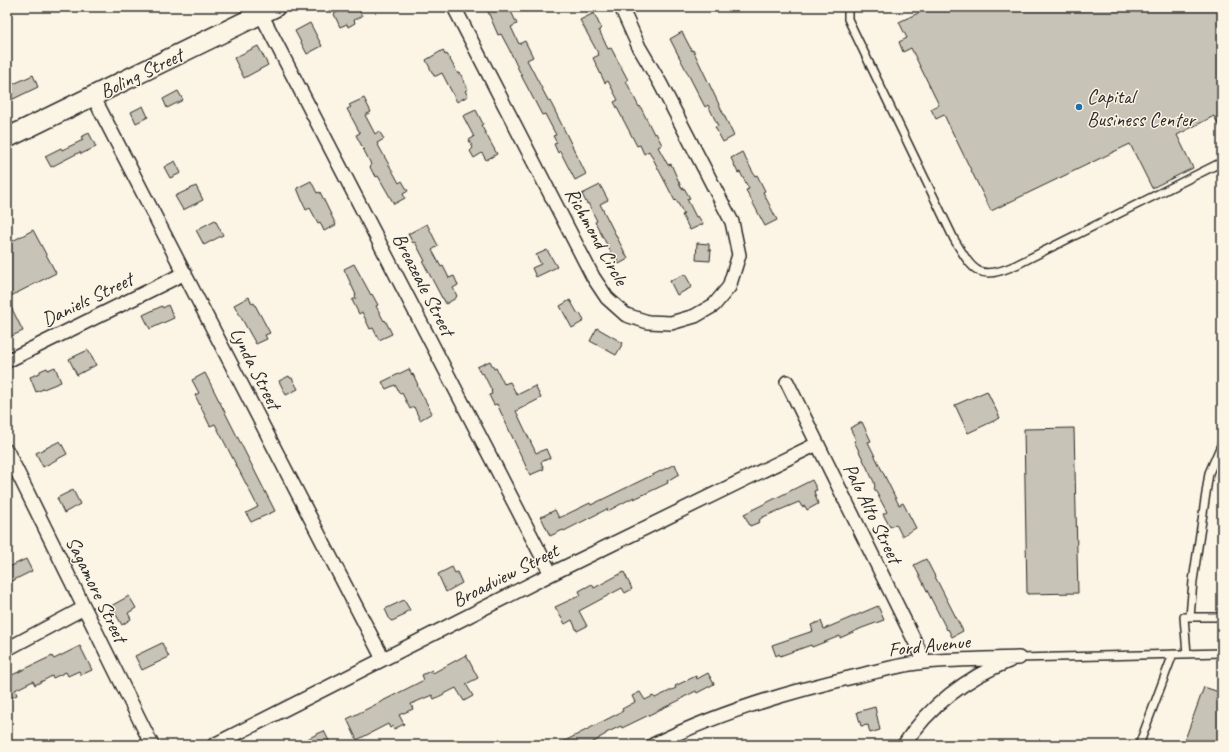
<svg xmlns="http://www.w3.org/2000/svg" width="1229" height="752" font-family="Caveat,sans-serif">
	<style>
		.building { fill: #c8c3b7; stroke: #2b2b2b }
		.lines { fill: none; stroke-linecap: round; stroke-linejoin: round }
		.lane-casing { stroke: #2b2b2b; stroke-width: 10 }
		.street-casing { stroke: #2b2b2b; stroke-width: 16 }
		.secondary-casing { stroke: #2b2b2b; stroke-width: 22 }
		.lane { stroke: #fcf5e5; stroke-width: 7 }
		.street { stroke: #fcf5e5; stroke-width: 13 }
		.secondary { stroke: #fcf5e5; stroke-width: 19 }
		.poi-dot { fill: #1f6fb2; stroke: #fcf5e5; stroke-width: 1.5 }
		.labels { text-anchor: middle; stroke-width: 3; stroke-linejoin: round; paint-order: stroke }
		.street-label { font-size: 20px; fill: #2b2b2b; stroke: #fcf5e5 }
		.poi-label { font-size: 20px; fill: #2b2b2b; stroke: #fcf5e5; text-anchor: start }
	</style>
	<rect width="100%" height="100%" fill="#fcf5e5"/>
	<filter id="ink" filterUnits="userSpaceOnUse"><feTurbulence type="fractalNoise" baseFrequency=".025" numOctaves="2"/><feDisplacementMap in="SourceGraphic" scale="8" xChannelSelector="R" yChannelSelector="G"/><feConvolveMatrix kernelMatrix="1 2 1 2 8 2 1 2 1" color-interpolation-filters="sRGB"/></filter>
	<g filter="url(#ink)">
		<path class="building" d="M347 7H357L362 16 354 20 355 23 348 27 347 24 340 27 334 14Z
			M486 7H509L517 24 511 27 519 44 525 41 533 57 527 60 549 102 550 101 554 109 586 174 575 180 560 151 558 153 554 144 557 143 553 136 556 135 545 114 542 115 523 79 509 49 501 34 498 35Z
			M931 7H1222V132L1214 116 1177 135 1193 168 1152 188 1130 144 991 211 944 115 936 119 931 109 939 105 911 48 903 52 899 42 907 38 899 22Z
			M594 13 601 28 599 30 608 49 611 48 628 80 626 81 639 107 640 106 654 134 656 133 662 145 658 147 668 165 671 164 682 189 684 188 690 198 687 199 696 217 698 216 703 224 690 230 682 215 684 214 676 200 675 201 649 151 644 154 640 145 637 146 614 102 618 100 608 81 605 83 593 58 599 55 580 20Z
			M310 23 322 46 307 54 295 31Z
			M682 32 692 51 693 50 734 136 723 142 715 127 718 126 708 105 705 107 670 39Z
			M258 46 268 65 244 78 234 58Z
			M443 50 445 55 447 54 458 74 460 73 468 89 465 91 468 96 457 102 442 73 436 76H434L426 60Z
			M33 75 38 87 7 102V87Z
			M178 91 183 100 167 108 163 99Z
			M364 98 371 112 365 115 375 134 379 131 384 139 377 143 399 183 402 181 408 191 403 194 405 198 394 204 378 176 376 177 375 174 374 175 370 167 371 166 370 162 356 135 360 133 347 109 351 107 349 105Z
			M143 106 148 117 136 123 131 112Z
			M476 110 483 124 481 125 497 154 486 160 482 153 474 158 470 151 473 148 469 140 474 137 463 116Z
			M89 133 96 147 81 154 80 152 51 167 45 156 61 148 62 150 83 140 81 137Z
			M742 152 755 176 757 175 765 191 763 192 777 220 765 226 746 190 749 189 740 172 738 173 731 158Z
			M175 161 181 173 170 178 164 167Z
			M311 181 317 193 320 192 336 225 324 231 320 222 318 223 310 208 306 210 297 188Z
			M600 185 608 200 600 204 628 259 619 264 617 259 615 260 595 222 597 221 588 203 587 204 582 194Z
			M196 186 203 200 183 210 175 196Z
			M215 220 223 235 204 245 196 230Z
			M427 224 438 246 432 250 441 267 443 266 449 278 454 276 458 285 453 288 457 296 456 297V298L446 304 443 298H442L423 262 425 261 415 242 413 243 408 234Z
			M33 230 56 273 7 298V244Z
			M697 243 709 244V250H711L710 261 696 260Z
			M547 250 557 267 536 277 532 268 541 264 536 255Z
			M354 264 371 295 372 294 378 305 376 306 384 321 385 320 392 334 379 340 373 328 370 329 362 312 359 314 352 300 356 298 355 295H356L344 269Z
			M685 274 692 287 677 295 670 281Z
			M249 297 252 304 254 303 270 333 265 335 267 339 256 344 234 305Z
			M7 299 23 331 7 338Z
			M570 300 578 314 580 313 584 321 572 328 560 306Z
			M168 305 174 318 150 329 143 315 162 306 163 308Z
			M597 328 623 343 616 355 590 341Z
			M88 350 96 365 77 375 69 359Z
			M490 361 494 369 496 368 504 384 510 382 517 395 535 386 541 398 516 411 536 453 546 449 550 458 541 462 544 469 530 475 497 404 494 405 489 395 492 394 491 391H492L483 373 481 374 477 367Z
			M55 367 61 382 36 392 30 377 40 373V371L47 368 48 370Z
			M409 369 412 375 413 374 418 385H417L432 413 420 420 414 407 410 409 402 393 400 394 395 385 386 389 382 382Z
			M205 373 275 511 251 522 246 513 258 507 215 424 210 426 195 395 199 393 192 380Z
			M289 376 290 378H292L298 389 286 395 279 381Z
			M987 391 1000 418 968 433 955 405Z
			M862 422 871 441 868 442 899 505 903 503 916 528 902 536 896 524 890 527 883 514 887 512 874 488 875 487 874 482 854 441 856 440 850 428Z
			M1074 428 1078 593 1027 594 1024 429Z
			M60 441 67 454 43 467 36 453Z
			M675 464 679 474 667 481 668 483 634 499V497L608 511 607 509 564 531 563 530 550 536 541 517 555 510 559 518 590 503 591 505Z
			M812 480 817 490 814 491 818 504 807 510 805 506 802 507 799 502 763 517 759 520 760 522 750 526 744 514Z
			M73 490 80 504 64 513 57 498Z
			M26 559 32 571 10 582 7 576V568Z
			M926 559 963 631 952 637 948 629 947 630 914 565Z
			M452 567 455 573 457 572 462 583 446 592 438 574Z
			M624 572 632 589 625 593 622 588 579 611 587 626 577 631 572 620 565 624 555 607 581 595 579 591 592 584 594 588Z
			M129 596 136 608 128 613 131 619 122 625 111 606Z
			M404 600 410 610 404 613 405 615 392 621 390 620 385 609Z
			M878 606 884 620 862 628 840 638V636L812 647 811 645 780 656 779 654 776 656 772 645 813 631 811 625 821 621 824 629Z
			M162 643 169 657 142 670 135 656Z
			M80 646 92 670 81 675 79 671 68 676 66 672 53 678 52 676 35 685 33 681 15 690 17 695 7 700V674L8 677 52 656 54 659Z
			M466 655 478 678 466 684 473 696 464 701 456 688 434 699 432 695 411 704 413 709 399 715 404 724 394 729 393 726 390 728 388 724 357 740 347 719 424 680 422 675 432 670 433 673Z
			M708 673 714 684 697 693 696 691 682 698V699L622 728 621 726 606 733V734L599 738V739L588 745H557L623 711 622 709 635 702 632 696 640 692 645 700 653 696 655 698 676 688 675 686 696 676 697 679Z
			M1204 687 1222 693V745H1183Z
			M875 707 880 730 870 733 868 725 861 726 857 712Z
			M324 731 331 745H296L317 734Z"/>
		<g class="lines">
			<g class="lane-casing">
				<path id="lane" d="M848 7V19L954 239C973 271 978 282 1016 265L1222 162
					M1190 617 1193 581 1209 473 1222 443
					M1187 654 1184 617H1222
					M1019 658 1222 653
					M1139 745 1173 654"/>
			</g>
			<g class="street-casing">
				<path id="street" d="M454 7 593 277 607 298 626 315 648 322 671 323 695 316 714 305 729 287 739 255 732 222 660 83 639 47 621 7
					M261 14 551 574
					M93 96 383 659
					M7 361 185 273
					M787 382 925 662
					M7 451 152 745
					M7 649 84 608
					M214 745 551 574 817 444
					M653 745C717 713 787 692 857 676 879 671 902 664 925 662 956 659 988 659 1019 658
					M904 745C928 707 967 677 1009 661"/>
			</g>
			<g class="secondary-casing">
				<path id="secondary" d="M7 138 275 7"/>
			</g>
			<use href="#lane" class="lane"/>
			<use href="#street" class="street"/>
			<use href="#secondary" class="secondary"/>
		</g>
	</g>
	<circle class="poi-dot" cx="1079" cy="107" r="4"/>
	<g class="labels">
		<g class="street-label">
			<text transform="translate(141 73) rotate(-26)" y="7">Boling Street</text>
			<text transform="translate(597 236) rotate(61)" y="7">Richmond Circle</text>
			<text transform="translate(424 284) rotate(63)" y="7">Breazeale Street</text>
			<text transform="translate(87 299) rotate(-26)" y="7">Daniels Street</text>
			<text transform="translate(256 368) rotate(63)" y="7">Lynda Street</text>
			<text transform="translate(873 513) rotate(64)" y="7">Palo Alto Street</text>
			<text transform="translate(505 575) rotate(-27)" y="7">Broadview Street</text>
			<text transform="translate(97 589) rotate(64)" y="7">Sagamore Street</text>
			<text transform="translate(929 645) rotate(-6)" y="7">Ford Avenue</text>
		</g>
		<g class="poi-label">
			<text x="1087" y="103">Capital<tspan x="1087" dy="23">Business Center</tspan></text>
		</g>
	</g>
	<rect width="1229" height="752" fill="none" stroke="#fcf5e5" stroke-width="24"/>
	<rect x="12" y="12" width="1205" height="728" fill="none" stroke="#2b2b2b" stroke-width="1.5" filter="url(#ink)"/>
</svg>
